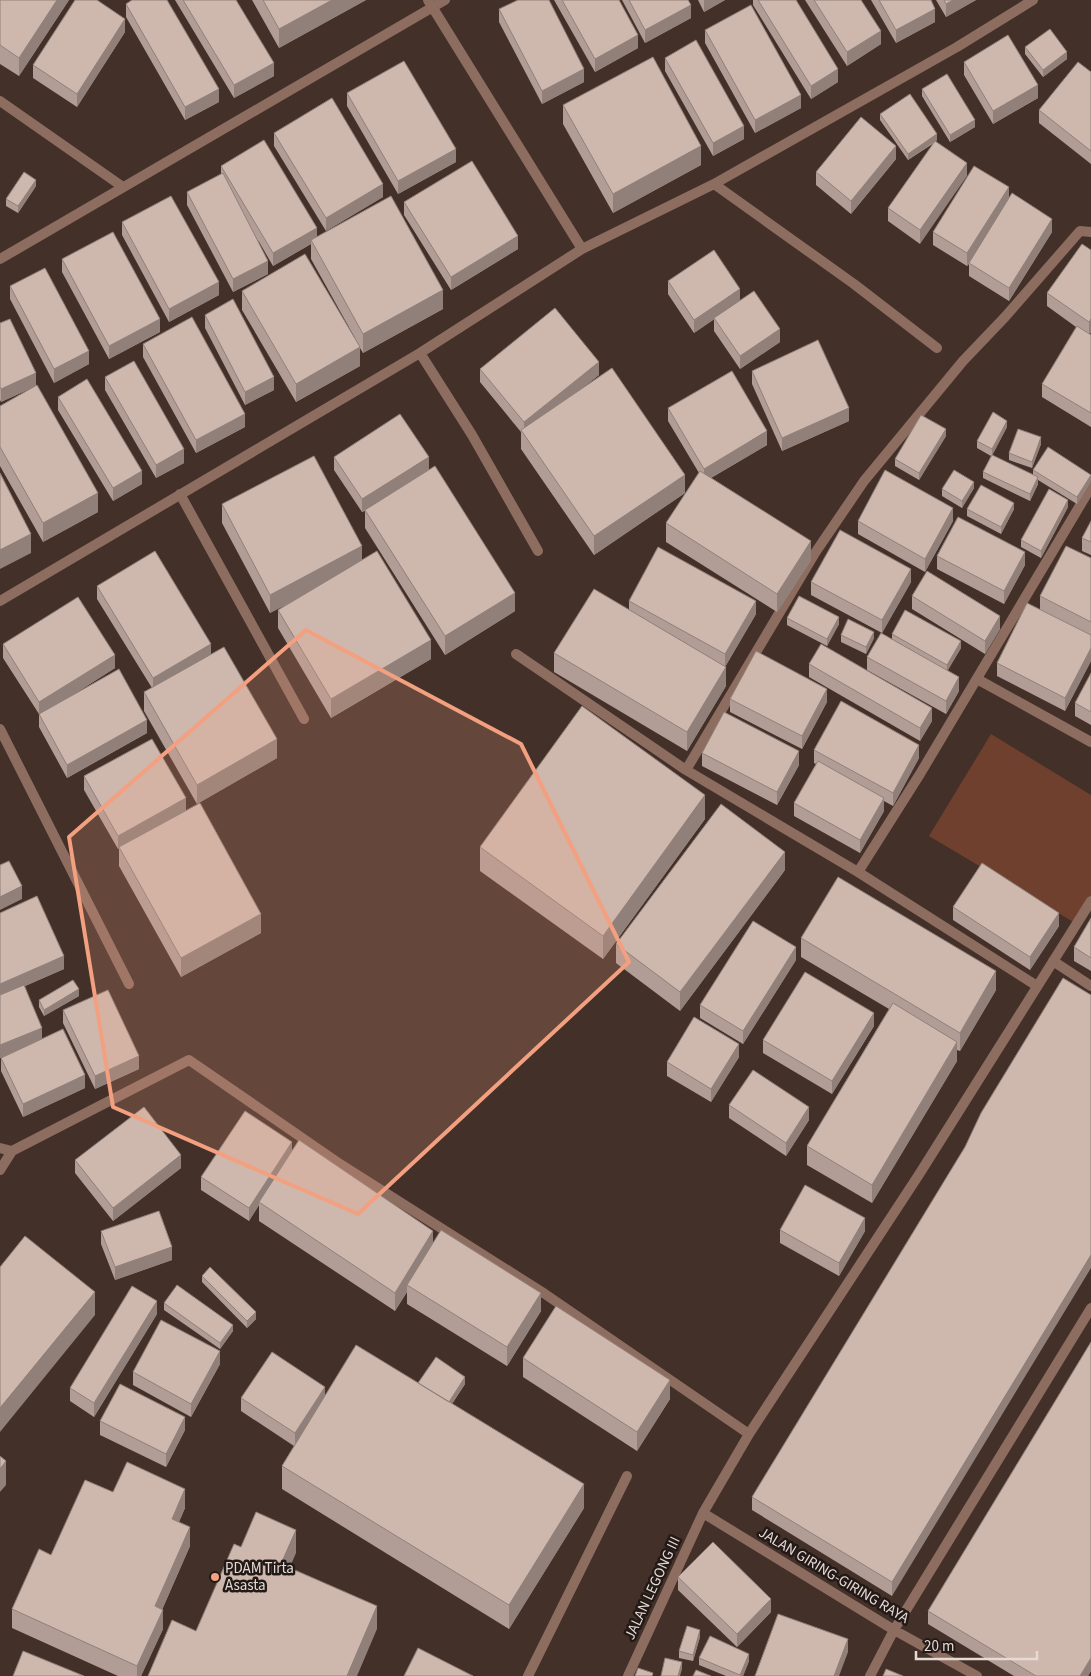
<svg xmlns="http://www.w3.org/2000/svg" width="1091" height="1676" font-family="'Source Sans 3',sans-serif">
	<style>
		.pitch { fill: #6f402d }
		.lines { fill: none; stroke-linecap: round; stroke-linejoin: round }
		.lane { stroke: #8d6d60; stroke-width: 10 }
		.street { stroke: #8d6d60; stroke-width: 10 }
		.wall { fill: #b19d95 }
		.shaded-wall { fill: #908079 }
		.building { fill: #ceb7ad; stroke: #908079 }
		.marked { fill: #f2a080; fill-opacity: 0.2; stroke: #f2a080; stroke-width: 4; stroke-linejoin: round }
		.poi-dot { fill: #f2a080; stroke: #231a17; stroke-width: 2 }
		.labels { text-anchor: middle; stroke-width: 5; stroke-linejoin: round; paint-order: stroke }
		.poi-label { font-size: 15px; fill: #e6dad5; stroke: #231a17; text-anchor: start }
		.street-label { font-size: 15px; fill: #e6dad5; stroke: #231a17 }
	</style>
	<rect width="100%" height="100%" fill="#433029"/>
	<path class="pitch" d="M991 734 1091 795V896L1075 923 929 836Z"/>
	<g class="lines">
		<path class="lane" d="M528 1676 627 1476"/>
		<path class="street" d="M428 0 582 249
			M0 101 123 187
			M714 184 854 284 937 348
			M0 259 445 0
			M420 353 472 435 538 551
			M180 494 304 719
			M0 601 420 353 582 249 714 184 957 47 1033 0
			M516 654 686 770 858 872 1037 986
			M977 679 1091 742
			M0 729 129 984
			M686 770 815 553 864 481 963 361 1005 317 1080 231 1091 232
			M858 872 920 774 1091 487
			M1053 961 1091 986
			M0 1148 12 1151 189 1060 340 1164 545 1294 749 1434
			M0 1170 12 1151
			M703 1513 894 1630 977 1676
			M628 1676 703 1513 749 1434 920 1173 1091 901
			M870 1676 894 1630 1091 1308"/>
	</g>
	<path class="wall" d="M0 0H69L19 76 0 64Z
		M175 0H236L274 76 234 98Z
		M252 0H366L279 48Z
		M554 0H619L638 48 595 72Z
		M622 0H688L691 18 645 43Z
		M698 0H725L704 12Z
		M753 0H796L838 82 811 99 753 5Z
		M805 0H861L881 44 847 66Z
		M871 0H931L935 22 896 43Z
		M936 0H976L946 17Z
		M126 4 219 102 185 120 126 17Z
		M499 9 584 82 542 104 499 22Z
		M705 30 801 108 755 133 705 43Z
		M125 32 77 107 33 78V65Z
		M1025 47 1067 59 1043 77 1025 54Z
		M665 58 744 139 713 156 665 71Z
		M964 62 1038 98 993 124 964 75Z
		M1091 72V164L1039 123V110Z
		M922 89 975 127 950 142 922 96Z
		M347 93 456 162 398 194 347 106Z
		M563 105 701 165 613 213 563 124Z
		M880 114 937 140 936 141 920 244 888 221V208L934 143 908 160 880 120Z
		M274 133 383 197 326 231 274 146Z
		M896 159 851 214 816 185V172Z
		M221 166 317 237 443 309 363 353 360 348V366L296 402 242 310V291L355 338 311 259V244L273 266 258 240 268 274 233 292 187 205V192L221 174Z
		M36 186 18 213 6 206V199Z
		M1009 199 1052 232 1009 301 969 276V264L967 266 933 245V232Z
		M404 202 518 249 451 290 404 215Z
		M122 222 219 295 169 322 122 235Z
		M1082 244 1091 332 1090 334 1091 335V427L1042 397V384L1076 327 1047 306V293Z
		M62 259 160 332 109 359 62 272Z
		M668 281 740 300 780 342 740 369 714 331V319L694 333 668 294Z
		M10 286 89 364 54 383 10 299Z
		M205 315 274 390 245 405 205 328Z
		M0 323 36 386 1 402 0 400Z
		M143 344 245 427 196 453 143 357Z
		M480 369 599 375 578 391 685 493 594 555 521 449V432L480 382Z
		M752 371 849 421 782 451 752 384Z
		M105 377 184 463 156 478 105 390Z
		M58 397 142 484 113 501 58 410Z
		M0 406 98 512 43 542 0 466Z
		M668 408 767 445 711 478 811 560 777 612 666 542V523L699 473 668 421Z
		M1007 427 992 455 1033 475V470L1091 481 1077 504 1038 480V484L1030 501 983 478V472L991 456 977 448V441Z
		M946 436 919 480 895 466V459Z
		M1041 444 1032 468 1009 460V453Z
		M334 457 429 470 515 611 445 655 365 528V511L362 512 334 470Z
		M974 488 962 508 942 496V489Z
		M222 504 362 560 431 659 331 718 278 628V610L285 605 270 613 222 523Z
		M1068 507 1041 558 1021 547V540Z
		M967 509H1014L1001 534 967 516Z
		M858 521H953L925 572 858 534Z
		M1091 521V555L1082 551V538Z
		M937 556 1025 565 1004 604 937 569Z
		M1091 558V661L1065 711 997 676V663L1040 609V596Z
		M811 582H911L882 633 811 595Z
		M97 586 211 654 277 758 197 804 144 711V692L152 688 97 599Z
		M912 596 1000 629 985 654 912 609Z
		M629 601 756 614 725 667 726 686 687 751 554 672V653L629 610Z
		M787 618 839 624 827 646 787 625Z
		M892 634 961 648 947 671 959 691 946 714 867 670V657L892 639Z
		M841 635 874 638 866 654 841 642Z
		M3 644 115 668 68 698 147 733 67 778 39 727V714L3 658Z
		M809 664 932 721 920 741 809 677Z
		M1091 673V725L1075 716V703Z
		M730 699 827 702 802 749 730 712Z
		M814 750 919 758 893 806 884 801V811L860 853 794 816V803L816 764 814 763Z
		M702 753 799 765 777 805 702 766Z
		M84 776 186 810 261 933 181 977 119 866V849H118L84 790Z
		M705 819 603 959 480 871V847Z
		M785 870 680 1011 616 963V944Z
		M953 907 1059 926 1030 970 953 920Z
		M0 913 64 969 25 986 42 1039 85 1088 23 1117 1 1071V1058L8 1055 0 1058Z
		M1091 918V971L1074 961V947Z
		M801 938 996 990 960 1051 957 1050V1061L872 1203 807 1165V1146L889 1009 801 957Z
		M796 960 743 1044 700 1018V1005Z
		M79 996 44 1016 39 1007V1000Z
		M63 1010 139 1069 95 1089 63 1023Z
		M874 1026 832 1094 763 1053V1040Z
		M739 1057 711 1102 667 1076V1062Z
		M729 1105 809 1120 786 1156 729 1118Z
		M965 1147 892 1596 752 1510V1497Z
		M292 1150 433 1243 541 1311 507 1366 407 1304V1292L395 1311 259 1221V1205L249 1221 201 1190V1177Z
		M75 1160 181 1168 113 1221 75 1173Z
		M780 1230 865 1231 839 1276 780 1243Z
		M101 1231 172 1260 115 1280 101 1244Z
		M202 1276 256 1319 247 1328 202 1282Z
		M164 1303 233 1331 220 1349 164 1310Z
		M157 1314 94 1417 70 1401V1388Z
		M1091 1342V1671L1088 1676H1014L928 1624V1611Z
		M523 1358 670 1399 637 1451 523 1377Z
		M220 1364 191 1417 133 1385V1372Z
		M418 1383 465 1384 452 1404 584 1508 509 1629 282 1489V1466L294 1446 241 1411V1398L325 1395Z
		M100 1421 185 1430 166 1467 100 1435Z
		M113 1492 185 1508 179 1522 190 1546 162 1610 163 1629 141 1676H118L12 1628V1609L51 1555Z
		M678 1577 771 1612 737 1647 678 1590Z
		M700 1637 693 1661 679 1658V1651Z
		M699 1658 749 1661 743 1676H726L699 1665Z"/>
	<path class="shaded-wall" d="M57 0H69L19 76V58Z
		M332 0H366L279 48V29Z
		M704 0H725L704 12Z
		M953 0H976L946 17V4Z
		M691 5V18L645 43V30Z
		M935 9V22L896 43V30Z
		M125 19V32L77 107V94Z
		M881 31V44L847 66V52Z
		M638 35V48L595 72V59Z
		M1067 52V59L1043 77V70Z
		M274 63V76L234 98V85Z
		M584 69V82L542 104V91Z
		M838 69V82L811 99V86Z
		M1038 85V98L993 124V111Z
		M219 89V102L185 120V107Z
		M801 95V108L755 133V120Z
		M975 120V127L950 142V135Z
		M744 126V139L713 156V143Z
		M937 134V140L908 160V154Z
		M701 146V165L613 213V194Z
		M896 146V159L851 214V201Z
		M456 149V162L398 194V181Z
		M967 163V176L920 244V230Z
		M36 180V186L18 213V206Z
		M383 184V197L326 231V218Z
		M1009 187V200L967 266V253Z
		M1052 219V232L1009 301V288Z
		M317 228V241L311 240V244L273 266V253Z
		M518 236V249L451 290V277Z
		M268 261V274L233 292V279Z
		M219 282V295L169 322V309Z
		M740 289V302L694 333V320Z
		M443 290V309L363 353V334Z
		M160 319V332L109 359V346Z
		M1091 319V332L1089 335V322Z
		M780 329V342L740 369V356Z
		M360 347V366L296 402V384Z
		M89 351V364L54 383V369Z
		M599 362V375L525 435 524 434V422Z
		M36 373V386L1 402V389Z
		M274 377V390L245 405V392Z
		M849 408V421L782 451V438Z
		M245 414V427L196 453V440Z
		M1007 421V427L992 456V449Z
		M946 429V436L919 480V473Z
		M767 431V445L704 482V469Z
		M1041 437V444L1032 468V462Z
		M184 449V463L156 478V465Z
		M429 457V470L362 512V499Z
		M142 471V484L113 501V488Z
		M685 475V493L594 555V536Z
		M1091 475V481L1077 504V497Z
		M1038 477V484L1030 501V494Z
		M974 482V488L962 508V501Z
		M98 493V512L43 542V523Z
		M1068 500V507L1041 558V551Z
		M1014 503V509L1001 534V527Z
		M953 508V521L925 572V559Z
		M31 534V553L0 569V550Z
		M811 541V560L777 612V594Z
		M362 546V565L270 613V595Z
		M1025 552V565L1004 604V591Z
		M911 569V582L882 633V620Z
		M515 593V611L445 655V636Z
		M756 601V614L725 667V654Z
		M1000 616V629L985 654V641Z
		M839 617V624L827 646V639Z
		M874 632V638L866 654V647Z
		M431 640V659L331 718V699Z
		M961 641V648L947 672V665Z
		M211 644V657L153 691V678Z
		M1091 648V661L1065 711V698Z
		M115 655V668L39 716V702Z
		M726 667V686L687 751V732Z
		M959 677V691L946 714V701Z
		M827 689V702L802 749V736Z
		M932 708V721L920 741V728Z
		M147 720V733L67 778V765Z
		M277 739V758L197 804V785Z
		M919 745V758L893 806V793Z
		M799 751V765L777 805V792Z
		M705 795V819L603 959V936Z
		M186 798V811L119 847V849H118V836Z
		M884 798V811L860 853V840Z
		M785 852V870L680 1011V992Z
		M22 886V899L0 910V897Z
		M1059 913V926L1030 970V957Z
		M261 914V933L181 977V958Z
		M796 947V960L743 1044V1031Z
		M64 956V969L0 997V984Z
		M996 971V990L960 1051V1033Z
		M79 989V996L44 1016V1010Z
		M874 1013V1026L832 1094V1081Z
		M42 1028V1041L0 1058V1045Z
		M957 1042V1061L872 1203V1185Z
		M739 1044V1057L711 1102V1089Z
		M139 1056V1069L95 1089V1076Z
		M85 1075V1088L23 1117V1104Z
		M809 1107V1120L786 1156V1143Z
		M292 1142V1155L259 1202V1205L249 1221V1208Z
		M181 1155V1168L113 1221V1208Z
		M865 1218V1231L839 1276V1263Z
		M433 1231V1250L407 1285V1292L395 1311V1293Z
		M172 1247V1260L115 1280V1267Z
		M1091 1255V1268L892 1596V1582Z
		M95 1292V1315L0 1432V1408Z
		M541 1293V1311L507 1366V1347Z
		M157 1301V1314L94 1417V1403Z
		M256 1312V1319L247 1328V1321Z
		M233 1325V1331L220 1349V1343Z
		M220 1351V1364L191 1417V1404Z
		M465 1377V1384L444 1416V1409Z
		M670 1380V1399L637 1451V1432Z
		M325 1387V1401L295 1446V1433Z
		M185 1417V1430L166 1467V1454Z
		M6 1461V1485L0 1492V1469Z
		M584 1484V1508L509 1629V1605Z
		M185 1489V1508L172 1538V1519Z
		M190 1527V1546L155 1625V1606Z
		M296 1530V1553L281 1588V1564Z
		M771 1599V1612L737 1647V1634Z
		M377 1606V1629L357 1676H347Z
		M163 1610V1629L141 1676H137V1666Z
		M700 1630V1637L693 1661V1655Z
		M848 1639V1652L839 1676H834Z
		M749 1654V1661L743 1676H740Z
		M1091 1658V1671L1088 1676H1080Z
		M682 1662V1669L680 1676H678Z"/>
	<path class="building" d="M0 0H57L19 58 0 45Z
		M75 0H97L125 19 77 94 33 65Z
		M132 0H167L219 89 185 107 126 4Z
		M183 0H236L274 63 234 85Z
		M263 0H332L279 29Z
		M518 0H549L584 69 542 91 499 9Z
		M562 0H619L638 35 595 59Z
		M629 0H688L691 5 645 30Z
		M758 0H796L838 69 811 86Z
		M814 0H861L881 31 847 52Z
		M879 0H931L935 9 896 30Z
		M944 0H953L946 4Z
		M751 5 801 95 755 120 705 30Z
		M1050 29 1067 52 1043 70 1025 47Z
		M1008 35 1038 85 993 111 964 62Z
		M696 40 744 126 713 143 665 58Z
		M653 57 701 146 613 194 563 105Z
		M404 61 456 149 398 181 347 93Z
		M1078 62 1091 72V151L1039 110Z
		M947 74 975 120 950 135 922 89Z
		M910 94 937 134 908 154 880 114Z
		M332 98 383 184 326 218 274 133Z
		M861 117 896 146 851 201 816 172Z
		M264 140 317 228 273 253 221 166Z
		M935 141 967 163 920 230 888 208Z
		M472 161 518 236 451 277 404 202Z
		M974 166 1009 187 967 253 933 232Z
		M24 172 36 180 18 206 6 199Z
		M223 173 268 261 233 279 187 192Z
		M1012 193 1052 219 1009 288 969 263Z
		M171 196 219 282 169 309 122 222Z
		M391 196 443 290 363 334 311 240Z
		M113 232 160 319 109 346 62 259Z
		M1082 244 1091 250V319L1089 322 1047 293Z
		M714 250 740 289 694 320 668 281Z
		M305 254 360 347 296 384 242 291Z
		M45 268 89 351 54 369 10 286Z
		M754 291 780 329 740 356 714 318Z
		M233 299 274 377 245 392 205 315Z
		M555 308 599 362 524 422 480 369Z
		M192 317 245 414 196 440 143 344Z
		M10 319 36 373 1 389 0 387V323Z
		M1077 326 1091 335V413L1042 384Z
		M818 340 849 408 782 438 752 371Z
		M134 361 184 449 156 465 105 377Z
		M612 368 685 475 594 536 521 430Z
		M732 371 767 431 704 469 668 408Z
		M87 379 142 471 113 488 58 397Z
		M37 385 98 493 43 523 0 447V406Z
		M993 412 1007 421 992 449 977 441Z
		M400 414 429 457 362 499 334 457Z
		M921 415 946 429 919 473 895 459Z
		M1018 429 1041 437 1032 462 1009 453Z
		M1048 447 1091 475 1077 497 1033 470Z
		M992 455 1038 477 1030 494 983 472Z
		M314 456 362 546 270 595 222 504Z
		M435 466 515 593 445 636 365 510Z
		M885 470 953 508 925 559 858 521Z
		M954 470 974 482 962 501 942 489Z
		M700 471 811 541 777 594 666 523Z
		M0 473 31 534 0 550Z
		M981 485 1014 503 1001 527 967 509Z
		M1049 489 1068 500 1041 551 1021 540Z
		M958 517 1025 552 1004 591 937 556Z
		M1091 521V542L1082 538Z
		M840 530 911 569 882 620 811 582Z
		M1066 546 1091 558V622L1040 596Z
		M658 547 756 601 725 654 629 601Z
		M155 551 211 644 153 678 97 586Z
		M377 551 431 640 331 699 278 610Z
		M927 571 1000 616 985 641 912 596Z
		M594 589 726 667 687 732 554 653Z
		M799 596 839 617 827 639 787 618Z
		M78 597 115 655 39 702 3 644Z
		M1027 603 1091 635V648L1065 698 997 663Z
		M905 610 961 641 947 665 892 634Z
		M848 619 874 632 866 647 841 635Z
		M881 633 959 677 946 701 867 657Z
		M821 644 932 708 920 728 809 664Z
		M224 647 277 739 197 785 144 692Z
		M756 651 827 689 802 736 730 699Z
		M119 669 147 720 67 765 39 714Z
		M1091 673V712L1075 703Z
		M841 701 919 745 893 793 814 750Z
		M582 706 705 795 603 936 480 847Z
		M724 712 799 751 777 792 702 753Z
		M152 739 186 798 118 836 84 776Z
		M818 761 884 798 860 840 794 803Z
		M200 803 261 914 181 958 119 847Z
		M721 804 785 852 680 992 616 944Z
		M9 861 22 886 0 897V865Z
		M982 863 1059 913 1030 957 953 907Z
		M838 877 996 971 960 1033 801 938Z
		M37 896 64 956 0 984V913Z
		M1091 918V958L1074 947Z
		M753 921 796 947 743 1031 700 1005Z
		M805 972 874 1013 832 1081 763 1040Z
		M1063 978 1091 995V1255L892 1582 752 1497 965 1147 981 1113Z
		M73 980 79 989 44 1010 39 1000Z
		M24 985 42 1028 0 1045V995Z
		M108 990 139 1056 95 1076 63 1010Z
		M893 1003 957 1042 872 1185 807 1146Z
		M694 1017 739 1044 711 1089 667 1062Z
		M63 1029 85 1075 23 1104 1 1058Z
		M753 1070 809 1107 786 1143 729 1105Z
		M144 1107 181 1155 113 1208 75 1160Z
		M245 1111 292 1142 249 1208 201 1177Z
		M299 1140 433 1231 395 1293 259 1202Z
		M805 1185 865 1218 839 1263 780 1230Z
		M159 1211 172 1247 115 1267 101 1231Z
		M441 1230 541 1293 507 1347 407 1285Z
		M25 1236 95 1292 0 1408V1267Z
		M210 1267 256 1312 247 1321 202 1276Z
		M177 1285 233 1325 220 1343 164 1303Z
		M132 1286 157 1301 94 1403 70 1388Z
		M556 1306 670 1380 637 1432 523 1358Z
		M161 1320 220 1351 191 1404 133 1372Z
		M1091 1342V1658L1080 1676H1036L928 1611Z
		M356 1345 584 1484 509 1605 282 1466Z
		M272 1352 325 1387 295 1433 241 1398Z
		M436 1357 465 1377 449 1402 418 1383Z
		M120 1384 185 1417 166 1454 100 1421Z
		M0 1456 6 1461 0 1469Z
		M127 1462 185 1489 172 1519 190 1527 155 1606 163 1610 137 1666 12 1609 39 1549 51 1555 85 1480 113 1492Z
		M256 1512 296 1530 281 1564 377 1606 347 1676H148L172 1620 196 1631 234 1544 241 1547Z
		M713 1542 771 1599 737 1634 678 1577Z
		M778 1614 848 1639 834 1676H755Z
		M687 1626 700 1630 693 1655 679 1651Z
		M710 1636 749 1654 740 1675 699 1658Z
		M418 1648 473 1676H404Z
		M23 1651 84 1676H13Z
		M665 1658 682 1662 678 1676H661Z
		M638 1668 653 1673 652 1676H635Z
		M886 1669 903 1676H883Z
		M696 1670 711 1676H693Z"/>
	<path class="marked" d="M306 630 521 744 629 962 358 1214 113 1107 69 837Z"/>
	<circle class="poi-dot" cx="215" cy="1577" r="5"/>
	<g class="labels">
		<g class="poi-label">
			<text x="225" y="1573">PDAM Tirta<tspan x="225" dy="17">Asasta</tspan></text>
		</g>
		<g class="street-label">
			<text transform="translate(834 1575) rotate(31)" y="5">JALAN GIRING-GIRING RAYA</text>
			<text transform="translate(652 1588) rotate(-65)" y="5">JALAN LEGONG III</text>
		</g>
	</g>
	<path d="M916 1651v8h121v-8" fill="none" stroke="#e6dad5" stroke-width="2.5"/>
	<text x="924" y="1651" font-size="15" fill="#e6dad5" stroke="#231a17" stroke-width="4" paint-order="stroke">20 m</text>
</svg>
